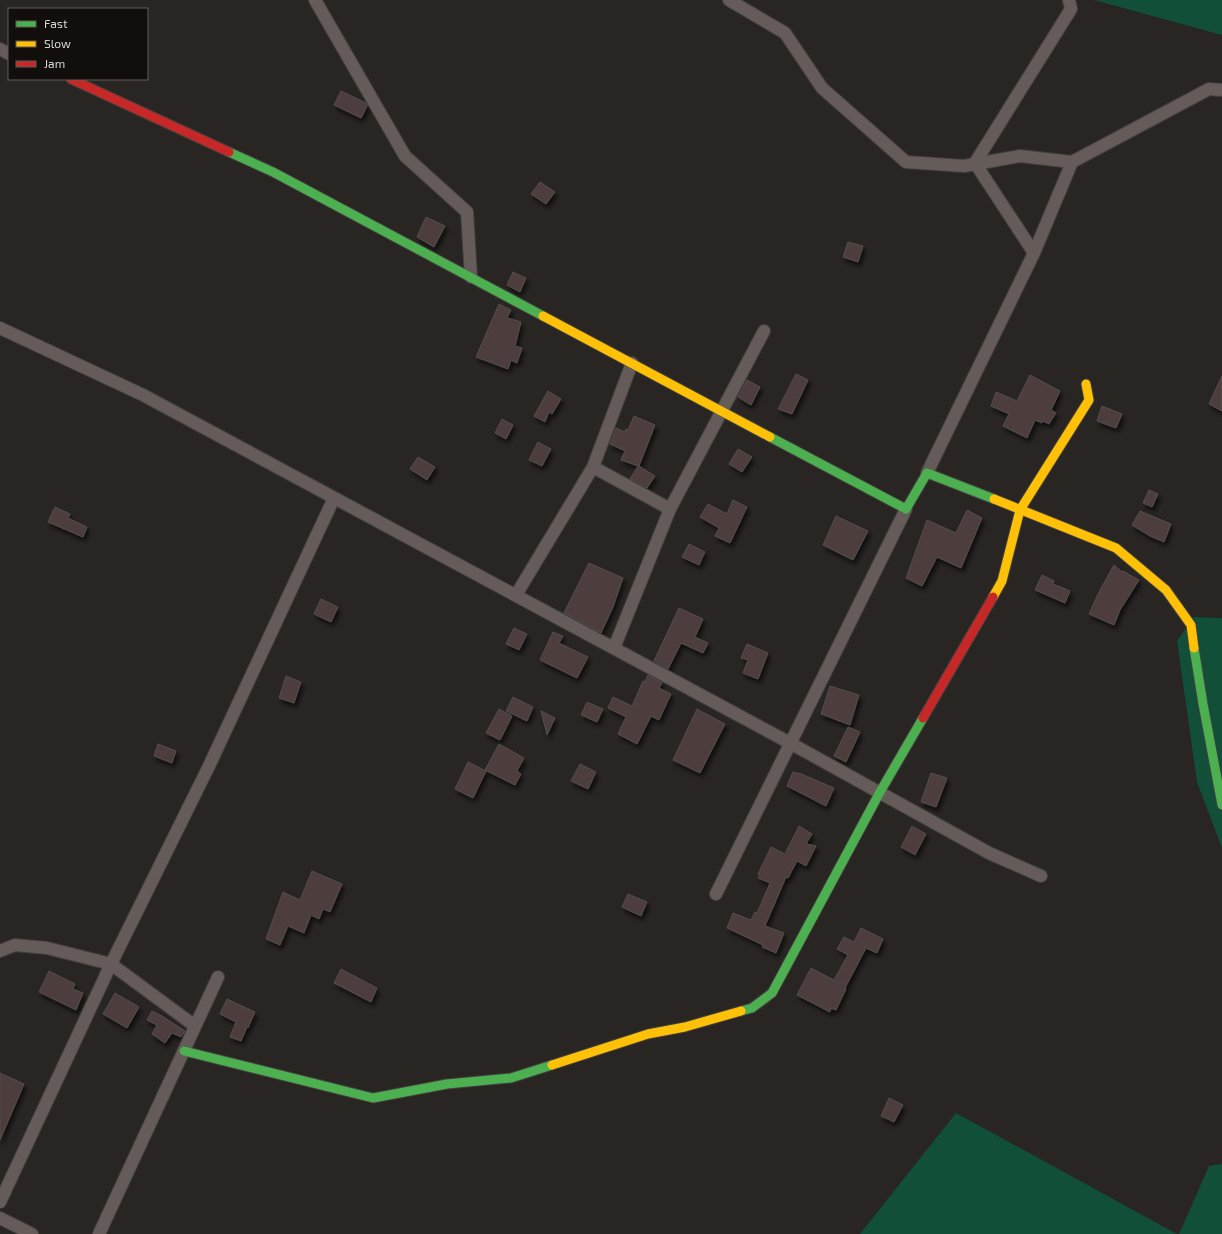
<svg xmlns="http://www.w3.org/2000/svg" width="1222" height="1234" font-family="'Exo 2',sans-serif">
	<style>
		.green { fill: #124f38 }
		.building { fill: #4d3d3c; stroke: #534f4d; filter: url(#shadow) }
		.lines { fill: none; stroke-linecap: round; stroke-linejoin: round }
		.street-casing { stroke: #43413f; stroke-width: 14 }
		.fast-casing { stroke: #43413f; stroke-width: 11 }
		.slow-casing { stroke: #43413f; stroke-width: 11 }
		.jam-casing { stroke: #43413f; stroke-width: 11 }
		.street { stroke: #655b58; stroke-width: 12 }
		.fast { stroke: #4caf50; stroke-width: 9 }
		.slow { stroke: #ffc107; stroke-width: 9 }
		.jam { stroke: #c62828; stroke-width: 9 }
	</style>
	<defs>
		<filter id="shadow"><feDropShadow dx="2.5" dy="4" stdDeviation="2" flood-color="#0009"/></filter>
	</defs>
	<rect width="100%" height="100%" fill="#282522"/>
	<path class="green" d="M1094 0H1222V35Z
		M1194 617 1222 618V848L1197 782 1177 641Z
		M956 1113 1177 1234H860Z
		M1222 1164V1234H1179L1209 1166Z"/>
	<path class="building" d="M341 91 366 103 367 106 361 118 334 105Z
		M540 182 555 192 546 204 531 194Z
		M426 217 445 226 434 247 417 237Z
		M848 242 863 246 858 262 843 257Z
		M513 272 526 278 520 292 507 285Z
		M499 304 511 310 507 318 521 322 515 346 522 348 517 363 511 360 508 369 476 357Z
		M796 374 808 380 792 414 778 409Z
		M1030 375 1060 391 1051 410 1056 413 1049 424 1043 421 1042 423 1035 420 1027 438 1003 426 1009 414 991 406 996 392 1017 401Z
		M1222 376V411L1209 404Z
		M747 380 760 387 751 405 738 397Z
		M548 391 561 399 552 414 549 412 545 422 534 416Z
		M1102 406 1122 414 1116 428 1097 421Z
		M634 416 655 425 639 466 655 476 647 488 630 479 638 466 621 460 625 451 610 444 616 428 625 432 626 429 628 430Z
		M502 419 513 425 506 439 495 433Z
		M538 442 551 449 542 466 529 460Z
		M738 449 752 457 742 472 729 464Z
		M418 457 435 467 427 480 410 469Z
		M1149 490 1158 494 1152 507 1143 503Z
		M733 500 747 507 730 543 715 536 719 528 700 517 708 504 727 514Z
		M55 507 70 514 68 518 87 527 83 537 48 522Z
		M967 510 982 518 961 568 937 557 922 586 906 578 927 520 956 533Z
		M1140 511 1171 524 1164 542 1150 536 1132 525Z
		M836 516 868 531 853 560 823 545Z
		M689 544 705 552 699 565 682 557Z
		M589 563 623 578 613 607 601 633 564 613Z
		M1114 565 1122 572 1123 571 1139 580 1120 610 1114 625 1089 614 1099 592Z
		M1042 575 1054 581 1053 584 1070 591 1065 603 1035 590Z
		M321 599 338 607 331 622 314 614Z
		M679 608 703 619 695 637 708 643 703 653 681 643 668 669 654 661Z
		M514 628 527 634 519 650 506 644Z
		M553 632 563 636 559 643 588 657 577 678 540 660Z
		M747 644 768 653 758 679 743 673 748 660 741 658Z
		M648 675 662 683 659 688 671 694 659 720 651 716 637 744 618 734 626 717 608 708 613 697 632 706 643 681 645 682Z
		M286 676 301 682 294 703 279 698Z
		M830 686 859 695 850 725 821 714Z
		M513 697 533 707 527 721 506 711Z
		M587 702 603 709 597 722 581 715Z
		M499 709 512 716 500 740 486 733Z
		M697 709 725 724 700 773 673 760Z
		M541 711 555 718 547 735Z
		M848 727 860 732 846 762 834 756Z
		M158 744 176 751 172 763 154 756Z
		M499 744 524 758 517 771 521 774 515 785 485 770Z
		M468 762 486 771 473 798 455 789Z
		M580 764 596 772 588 789 571 781Z
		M793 772 799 774V773L834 788 826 806 787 786Z
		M931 773 947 778 936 807 921 802Z
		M799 826 812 834 806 844 816 846 806 866 797 861 788 878 786 877 765 926 784 933 776 953 762 947 763 945 727 928 733 913 751 920 755 912 757 913 770 883 758 878 760 875 758 874 771 847 785 854Z
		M912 826 926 834 915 855 901 847Z
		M312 871 342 884 330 912 323 909 319 919 311 915 304 933 288 926 280 945 266 939 283 892 300 900Z
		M628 894 647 902 641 916 622 907Z
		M861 928 883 939 877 953 866 948 845 988 846 989 836 1010 831 1008 830 1012 797 995 811 968 834 980 848 955 837 949 844 937 854 942Z
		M341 969 377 988 371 1002 334 983Z
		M49 971 75 984 73 989 83 993 76 1010 39 992Z
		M115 993 139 1007 127 1028 103 1014Z
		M227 999 255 1012 248 1028 247 1027 241 1041 230 1037 236 1022 220 1014Z
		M152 1011 162 1016 185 1031 181 1037 172 1033 165 1043 152 1034 157 1025 147 1020Z
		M0 1073 24 1084 0 1140Z
		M889 1098 903 1105 894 1122 881 1116Z"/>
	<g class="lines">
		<g class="street-casing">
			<path id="street" d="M315 0 405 156 467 212 471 277
				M729 0 785 33 822 88 906 162 964 166 1020 156 1072 162
				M0 49 9 54
				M1034 253 1072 162 1209 89 1222 90
				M0 328 143 395 790 743 989 853 1041 876
				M632 363 593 467 670 509 764 331
				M927 473 1034 253 975 163 1071 9 1069 0
				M516 595 593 467
				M614 648 670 509
				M716 894 906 509
				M0 951 15 945 47 948 111 964 195 1026
				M0 1202 111 964 209 766 334 498
				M0 1218 32 1234
				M99 1234 218 977"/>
		</g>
		<g class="fast-casing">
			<path id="fast" d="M229 152 273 172 543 316
				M770 437 906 509 927 473 994 499
				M1194 648 1203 704 1222 805
				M741 1011 752 1008 772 993 880 792 923 718
				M184 1051 373 1098 447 1084 511 1078 552 1065"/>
		</g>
		<g class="slow-casing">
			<path id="slow" d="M543 316 770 437
				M994 499 1116 548 1166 590 1191 625 1194 648
				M993 597 1002 581 1020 510 1089 400 1086 384
				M552 1065 648 1034 685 1027 741 1011"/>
		</g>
		<g class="jam-casing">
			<path id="jam" d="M71 79 229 152
				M923 718 993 597"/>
		</g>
		<use href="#street" class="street"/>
		<use href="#fast" class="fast"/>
		<use href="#slow" class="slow"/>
		<use href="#jam" class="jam"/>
	</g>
	<rect x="8" y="8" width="140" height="72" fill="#110e0c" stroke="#615d5a"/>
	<rect x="16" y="21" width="20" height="6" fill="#4caf50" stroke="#615d5a"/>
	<text x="44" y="28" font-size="12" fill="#d9d4d0">Fast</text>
	<rect x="16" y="41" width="20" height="6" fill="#ffc107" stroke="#615d5a"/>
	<text x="44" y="48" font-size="12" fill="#d9d4d0">Slow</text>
	<rect x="16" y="61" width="20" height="6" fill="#c62828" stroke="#615d5a"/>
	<text x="44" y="68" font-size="12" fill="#d9d4d0">Jam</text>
</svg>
